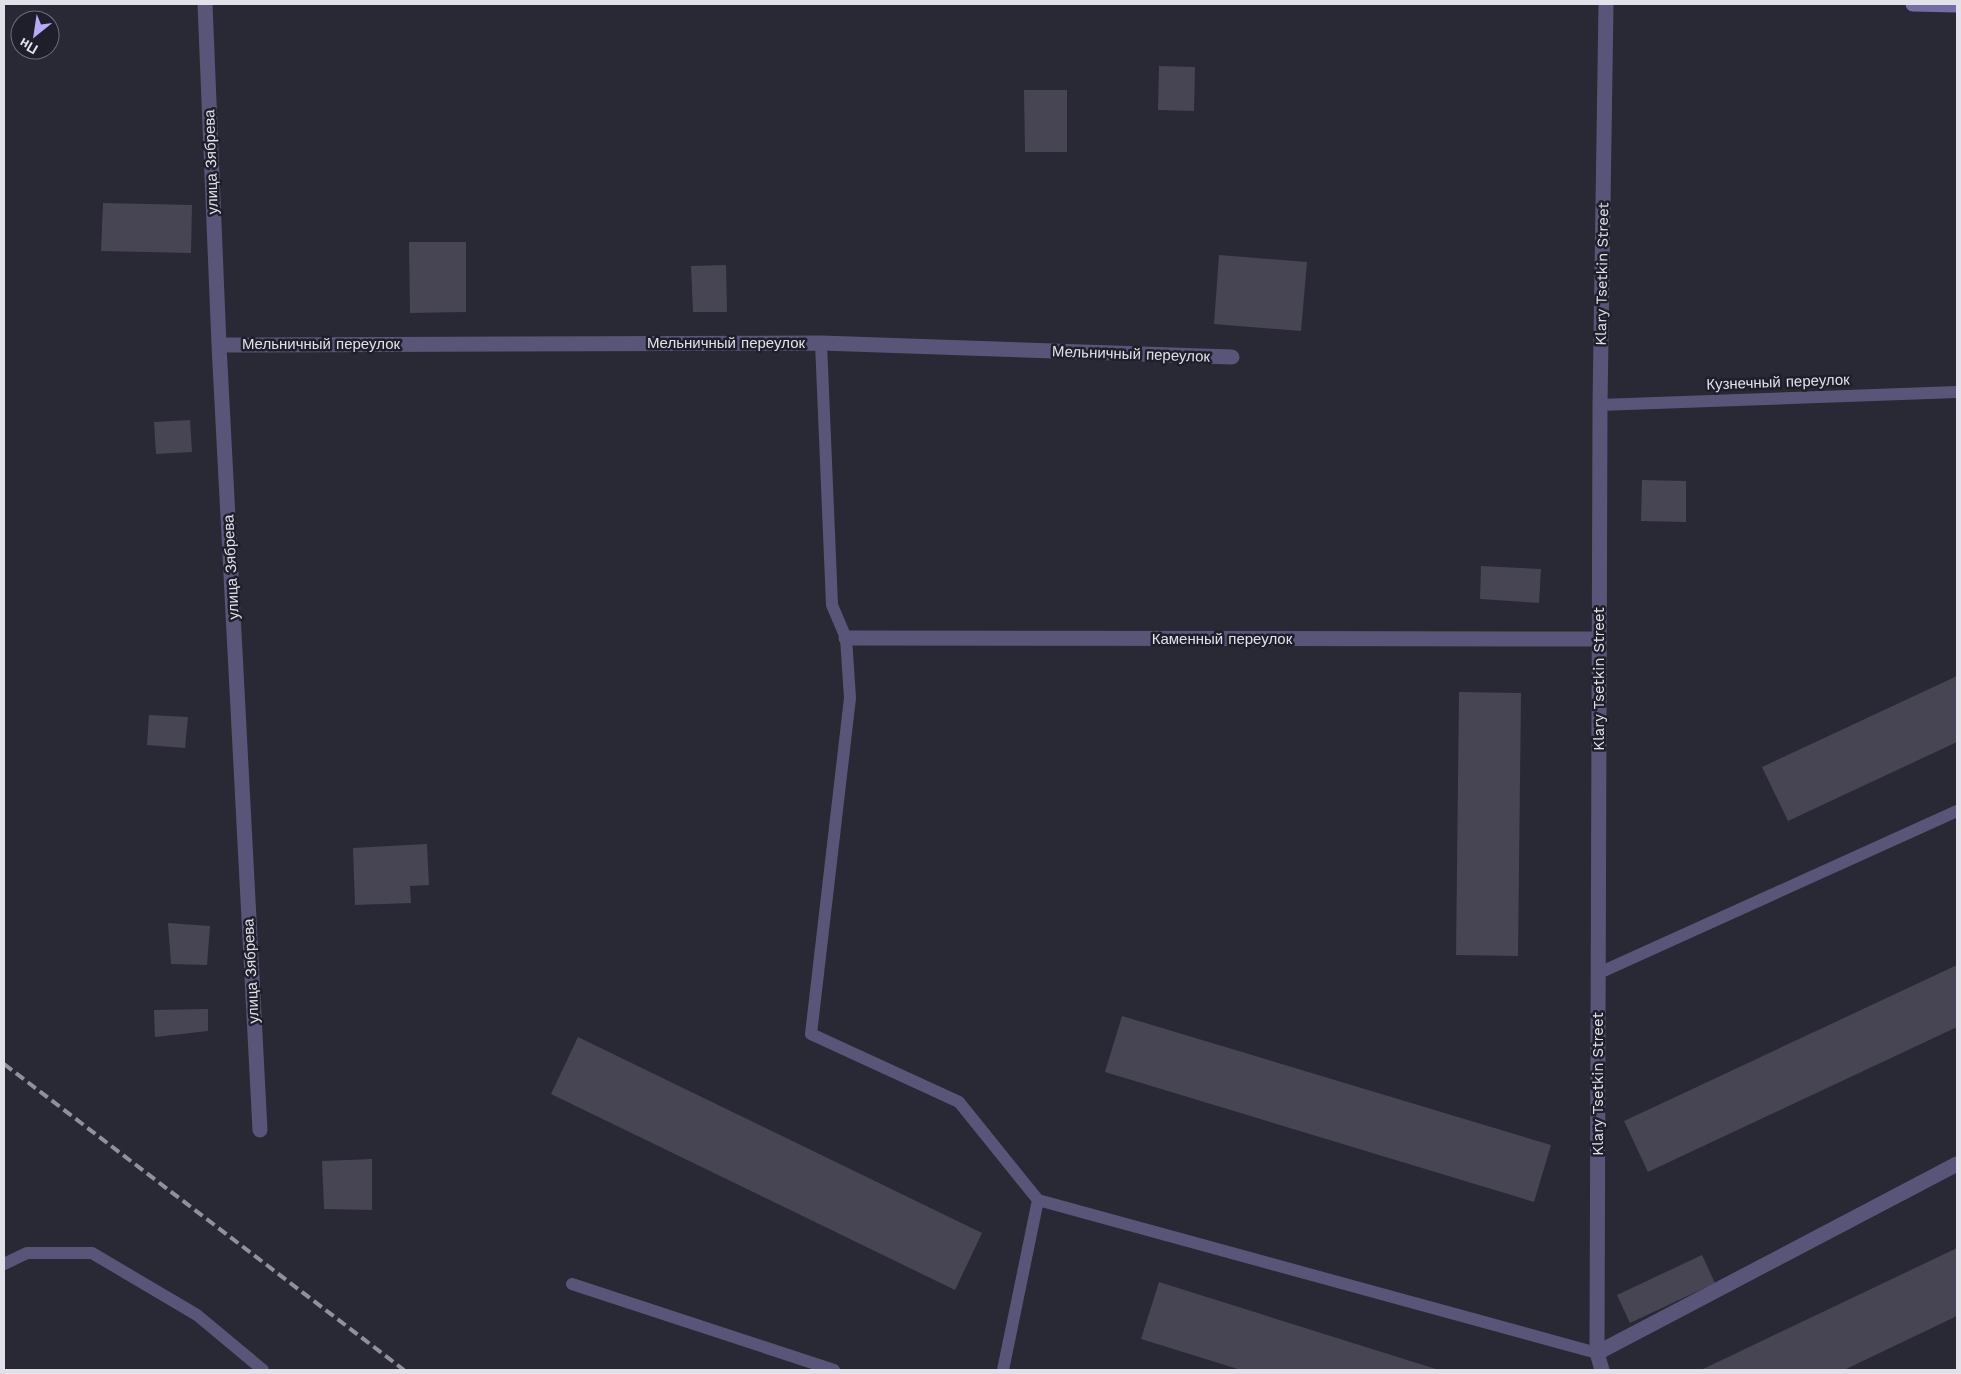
<svg xmlns="http://www.w3.org/2000/svg" width="1961" height="1374" font-family="'Work Sans',sans-serif">
	<style>
		.building { fill: #474554 }
		.lines { fill: none; stroke-linecap: round; stroke-linejoin: round }
		.lane { stroke: #595578; stroke-width: 12 }
		.street { stroke: #595578; stroke-width: 15 }
		.secondary { stroke: #746ca4; stroke-width: 15 }
		.rail { stroke: #91909b; stroke-width: 4; stroke-dasharray: 10 5; stroke-linecap: butt }
		.labels { text-anchor: middle; stroke-width: 5; stroke-linejoin: round; paint-order: stroke }
		.street-label { font-size: 15px; fill: #e2e1ea; stroke: #1f1e2b }
	</style>
	<rect width="100%" height="100%" fill="#292835"/>
	<path class="building" d="M1159 66 1195 67 1194 111 1158 110Z
		M1024 90H1067V152H1025Z
		M103 203 192 205 191 253 101 251Z
		M409 242H466V312L410 313Z
		M1219 255 1307 262 1301 331 1214 324Z
		M726 265 727 312H693L691 266Z
		M190 420 192 452 156 454 154 422Z
		M1642 480 1686 481V522L1641 521Z
		M1481 566 1541 569 1539 603 1480 599Z
		M1957 676V742L1788 821 1762 767Z
		M1459 692 1521 693 1518 956 1456 955Z
		M149 715 188 717 185 748 147 745Z
		M427 844 429 885 410 886 411 903 355 905 353 848Z
		M168 923 210 926 207 965 171 964Z
		M1957 965V1027L1648 1172 1624 1121Z
		M208 1009V1031L155 1037 154 1010Z
		M1122 1016 1551 1145 1534 1202 1105 1072Z
		M578 1037 982 1233 955 1290 551 1094Z
		M372 1159V1210L324 1209 322 1161Z
		M1957 1248V1316L1844 1370H1701Z
		M1702 1255 1715 1283 1630 1323 1617 1295Z
		M1159 1282 1439 1370H1241L1141 1339Z"/>
	<g class="lines">
		<path class="lane" d="M821 343 832 605 846 638 850 698 811 1034 959 1102 1038 1200
			M1600 405 1957 392
			M1599 973 1957 811
			M4 1264 27 1253H92L197 1315 263 1370
			M572 1284 834 1370
			M1003 1370 1038 1200 1597 1353"/>
		<path class="street" d="M205 4 219 345 260 1130
			M219 345 821 343 1232 357
			M846 638 1599 639
			M1597 1353 1957 1164
			M1602 1370 1597 1353 1600 405 1606 4"/>
		<path class="secondary" d="M1913 4 1957 5"/>
		<path class="rail" d="M4 1064 404 1370"/>
	</g>
	<g class="labels">
		<g class="street-label">
			<text transform="translate(211 162) rotate(-92)" y="5">улица Зябрева</text>
			<text transform="translate(1602 274) rotate(-89)" y="5">Klary Tsetkin Street</text>
			<text x="726" y="348">Мельничный переулок</text>
			<text x="321" y="349">Мельничный переулок</text>
			<text transform="translate(1131 354) rotate(2)" y="5">Мельничный переулок</text>
			<text transform="translate(1778 382) rotate(-2)" y="5">Кузнечный переулок</text>
			<text transform="translate(231 567) rotate(-93)" y="5">улица Зябрева</text>
			<text x="1222" y="644">Каменный переулок</text>
			<text transform="translate(1599 679) rotate(-90)" y="5">Klary Tsetkin Street</text>
			<text transform="translate(251 971) rotate(-93)" y="5">улица Зябрева</text>
			<text transform="translate(1598 1084) rotate(-90)" y="5">Klary Tsetkin Street</text>
		</g>
	</g>
	<rect width="1961" height="1374" fill="none" stroke="#e2e1ea" stroke-width="10"/>
	<g transform="translate(35 35) rotate(210)"><circle r="24" fill="#1f1e2b" stroke="#6d6c77"/>
	<path d="M0-4L9 19L0 12L-9 19Z" fill="#b5acf8"/>
	<text y="-8" font-size="14" font-weight="bold" text-anchor="middle" fill="#e2e1ea">Пн</text>
	</g>
</svg>
